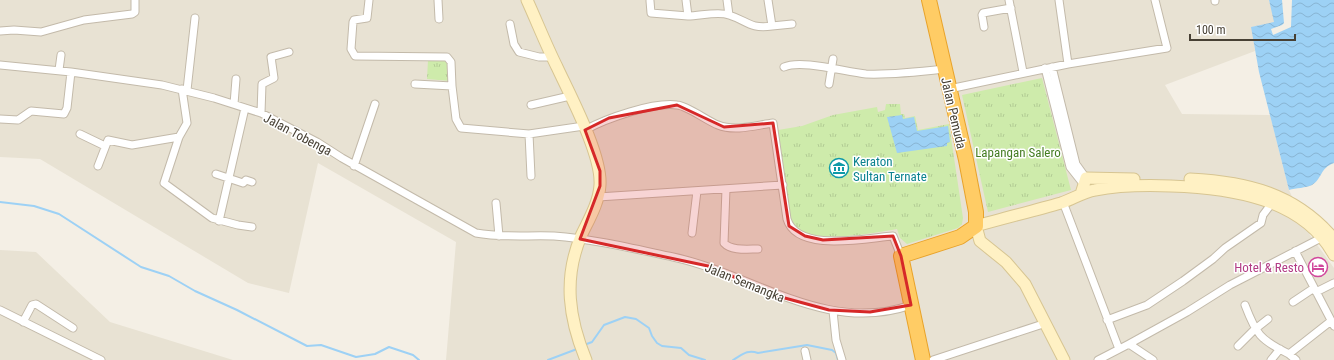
<svg xmlns="http://www.w3.org/2000/svg" width="1334" height="360" font-family="'Roboto Condensed',sans-serif">
	<style>
		.residential { fill: #e8e2d3 }
		.grass { fill: url(#grass-tufts) }
		.water { fill: url(#water-waves) }
		.pier { fill: #f4efe5 }
		.lines { fill: none; stroke-linecap: round; stroke-linejoin: round }
		.stream { stroke: #9dd1f5; stroke-width: 2 }
		.street-casing { stroke: #c3baaa; stroke-width: 9 }
		.secondary-casing { stroke: #d7c592; stroke-width: 13 }
		.highway-casing { stroke: #e8a32b; stroke-width: 16 }
		.street { stroke: #fff; stroke-width: 7 }
		.secondary { stroke: #fff1c4; stroke-width: 11 }
		.highway { stroke: #ffcc65; stroke-width: 14 }
		.marked { fill: #d62828; fill-opacity: 0.2; stroke: #d62828; stroke-width: 3; stroke-linejoin: round }
		.labels { text-anchor: middle; stroke-width: 3; stroke-linejoin: round; paint-order: stroke }
		.street-label { font-size: 13px; fill: #474034; stroke: #fff }
		.park-label { font-size: 13px; fill: #457d23; stroke: #fff }
		.culture-label { font-size: 13px; fill: #0d838f; stroke: #fff; text-anchor: start }
		.hotel-label { font-size: 13px; fill: #b23c85; stroke: #fff; text-anchor: end }
	</style>
	<defs>
		<pattern id="grass-tufts" width="24" height="20" patternUnits="userSpaceOnUse"><rect width="24" height="20" fill="#ceebab"/><path d="M3 7l-1-3M5 7V3M7 7l1-3M15 17l-1-3M17 17v-4M19 17l1-3" fill="none" stroke="#b2cb94"/></pattern>
		<pattern id="water-waves" width="16" height="10" patternUnits="userSpaceOnUse"><rect width="16" height="10" fill="#9dd1f5"/><path d="M0 5q4-4 8 0t8 0" fill="none" stroke="#89b4d3"/></pattern>
	</defs>
	<rect width="100%" height="100%" fill="#f4efe5"/>
	<path class="residential" d="M0 0H1269L1275 22 1252 27 1255 51 1165 85 1182 114 1270 115 1289 190 1310 235 1334 268V360H446L456 242 318 163 289 293 248 283 40 159 0 157Z
		M0 250 36 252 110 322 233 360H0Z"/>
	<path class="grass" d="M428 60 451 61 450 81 427 79Z
		M1042 78 1071 190 988 212 962 95Z
		M886 104H900L901 114H904L905 118 915 116 918 130 949 124 963 218 962 224 958 228 907 244 900 238 897 229C876 233 804 246 791 224 787 216 787 203 786 194 784 173 782 152 778 130L802 126 833 115 877 107 878 112 885 110Z"/>
	<path class="water" d="M1269 0H1334V163C1320 168 1322 179 1312 185 1306 188 1296 188 1289 190L1259 72 1251 27 1274 22Z
		M902 115 903 119 914 117 917 131 948 126 950 142 947 143V146L897 153 887 117Z"/>
	<path class="pier" d="M1282 0H1292L1291 27 1273 35 1271 29 1282 25 1284 23Z"/>
	<g class="lines">
		<path class="stream" d="M0 202 34 206 59 214 141 267 169 276 195 291 237 310 307 346 321 345 356 357 375 354 389 347 413 355 419 360
			M584 345 592 342 604 325 625 317 636 319 649 328 652 336 657 343 662 346 681 348 689 355 705 360
			M548 360 577 349
			M733 360C742 355 747 349 758 353L807 345 832 350 836 353 838 360"/>
		<g class="street-casing">
			<path id="street" d="M369 0 367 18 354 20 353 22 351 49 355 56 447 57 451 62 452 86
				M438 0 439 19
				M686 0 688 16C700 16 718 11 729 15 748 21 749 29 772 26L768 0
				M727 0 729 15
				M1009 0 1023 72
				M1059 0 1068 64
				M1215 0V1
				M650 1 651 13 688 16
				M510 24 514 44 519 52 539 57H552
				M772 26 792 24
				M984 27 982 15 983 13 1011 8
				M0 31 14 30 41 32 84 20 132 14 135 12V0
				M0 65 71 72 162 85 214 98 261 113 317 142 342 158 476 233C502 238 528 235 554 236 594 239 635 249 673 257 753 274 826 335 911 305
				M784 67C801 59 845 72 866 74 892 75 918 72 944 69
				M1052 67 1076 164 1086 178
				M1045 68 1070 167 1085 186
				M59 70 61 55
				M415 84 452 86 456 119 461 128 529 134 584 126
				M829 84 833 59
				M182 89 187 123 179 137 164 183 212 218 238 225 252 227
				M949 89 1068 64 1167 48 1155 0
				M187 90 195 18
				M234 104 236 79
				M531 105 570 96
				M261 113 262 84 274 78 271 57 289 52
				M0 119 18 120 31 111 64 114 67 108 71 72
				M585 130C607 118 653 102 677 105 688 106 707 121 718 125 735 132 757 125 773 123L787 219C797 253 866 238 893 236L901 256
				M80 134 105 146
				M529 134 531 176
				M98 166 108 140 132 145 179 137
				M354 166 375 104
				M216 174 243 183 246 180 252 182
				M726 189 724 243C731 251 748 249 758 249
				M598 197 783 185
				M1063 202 1119 349
				M496 203 499 236
				M219 221 245 108
				M692 233 697 191
				M1295 251 1334 326
				M1316 292 1334 283
				M1293 302 1314 288
				M1245 305C1256 334 1260 340 1289 354L1331 321
				M0 310 101 360
				M833 311 836 340 842 360
				M1107 320 1147 305 1183 281 1213 259 1225 248 1261 223 1263 215 1272 203
				M23 322 32 305 36 304 73 328
				M1129 344 1187 312 1230 285 1323 237
				M1238 346 1254 330 1268 319
				M805 351 807 360
				M1289 354 1296 360
				M933 360 1046 323
				M1098 360 1129 344 1153 360
				M1271 360 1280 349"/>
		</g>
		<g class="secondary-casing">
			<path id="secondary" d="M527 0C537 22 546 45 557 67 570 95 602 155 600 185 599 203 588 221 581 236 563 279 569 319 586 360
				M1190 179C1247 182 1295 193 1334 239
				M1081 194 1086 178 1134 179
				M1064 360 1025 284 1006 262 980 241 976 226C1004 218 1033 211 1061 203 1073 199 1083 192 1095 190 1121 185 1145 185 1171 186 1230 188 1303 198 1334 255"/>
		</g>
		<g class="highway-casing">
			<path id="highway" d="M923 360 901 256 960 237 976 226V212L966 160 929 0"/>
		</g>
		<use href="#street" class="street"/>
		<use href="#secondary" class="secondary"/>
		<use href="#highway" class="highway"/>
	</g>
	<path class="marked" d="M677 105 724 127 773 123 789 226 805 236 823 240 893 236 901 256 911 305 870 312 829 310 781 297 708 266 580 239 600 186V171L585 130 609 118Z"/>
	<defs>
		<g id="museum-ring" transform="scale(1)"><circle r="9.5" fill="#fff" stroke="#0f9aa8" stroke-width="1.5"/><path d="M0-6L6-3V-2H-6V-3ZM-5-1h2V3h-2ZM-1-1h2V3h-2ZM3-1h2V3H3ZM-6 4H6V6H-6Z" fill="#0f9aa8"/></g>
		<g id="hotel-ring" transform="scale(1)"><circle r="9.5" fill="#fff" stroke="#d1479c" stroke-width="1.5"/><path d="M-6-4.5h1.5V1H6V5H4.5V3h-9V5H-6ZM-4 0a1.8 1.8 0 1 1 3.6 0ZM.5 0V-2.5h3Q6-2.5 6 0Z" fill="#d1479c"/></g>
	</defs>
	<g fill-rule="evenodd">
		<use href="#museum-ring" x="839" y="168"/>
		<use href="#hotel-ring" x="1318" y="267"/>
	</g>
	<g class="labels">
		<g class="street-label">
			<text transform="translate(954 113) rotate(77)" y="5">Jalan Pemuda</text>
			<text transform="translate(298 134) rotate(28)" y="5">Jalan Tobenga</text>
			<text transform="translate(745 282) rotate(22)" y="5">Jalan Semangka</text>
		</g>
		<g class="park-label">
			<text x="1018" y="157">Lapangan Salero</text>
		</g>
		<g class="culture-label">
			<text x="853" y="166">Keraton<tspan x="853" dy="15">Sultan Ternate</tspan></text>
		</g>
		<g class="hotel-label">
			<text x="1304" y="272">Hotel &amp; Resto</text>
		</g>
	</g>
	<path d="M1190 34v6h105v-6" fill="none" stroke="#474034" stroke-width="2"/>
	<text x="1196" y="34" font-size="12" fill="#474034" stroke="#ffffff" stroke-width="3" paint-order="stroke">100 m</text>
</svg>
